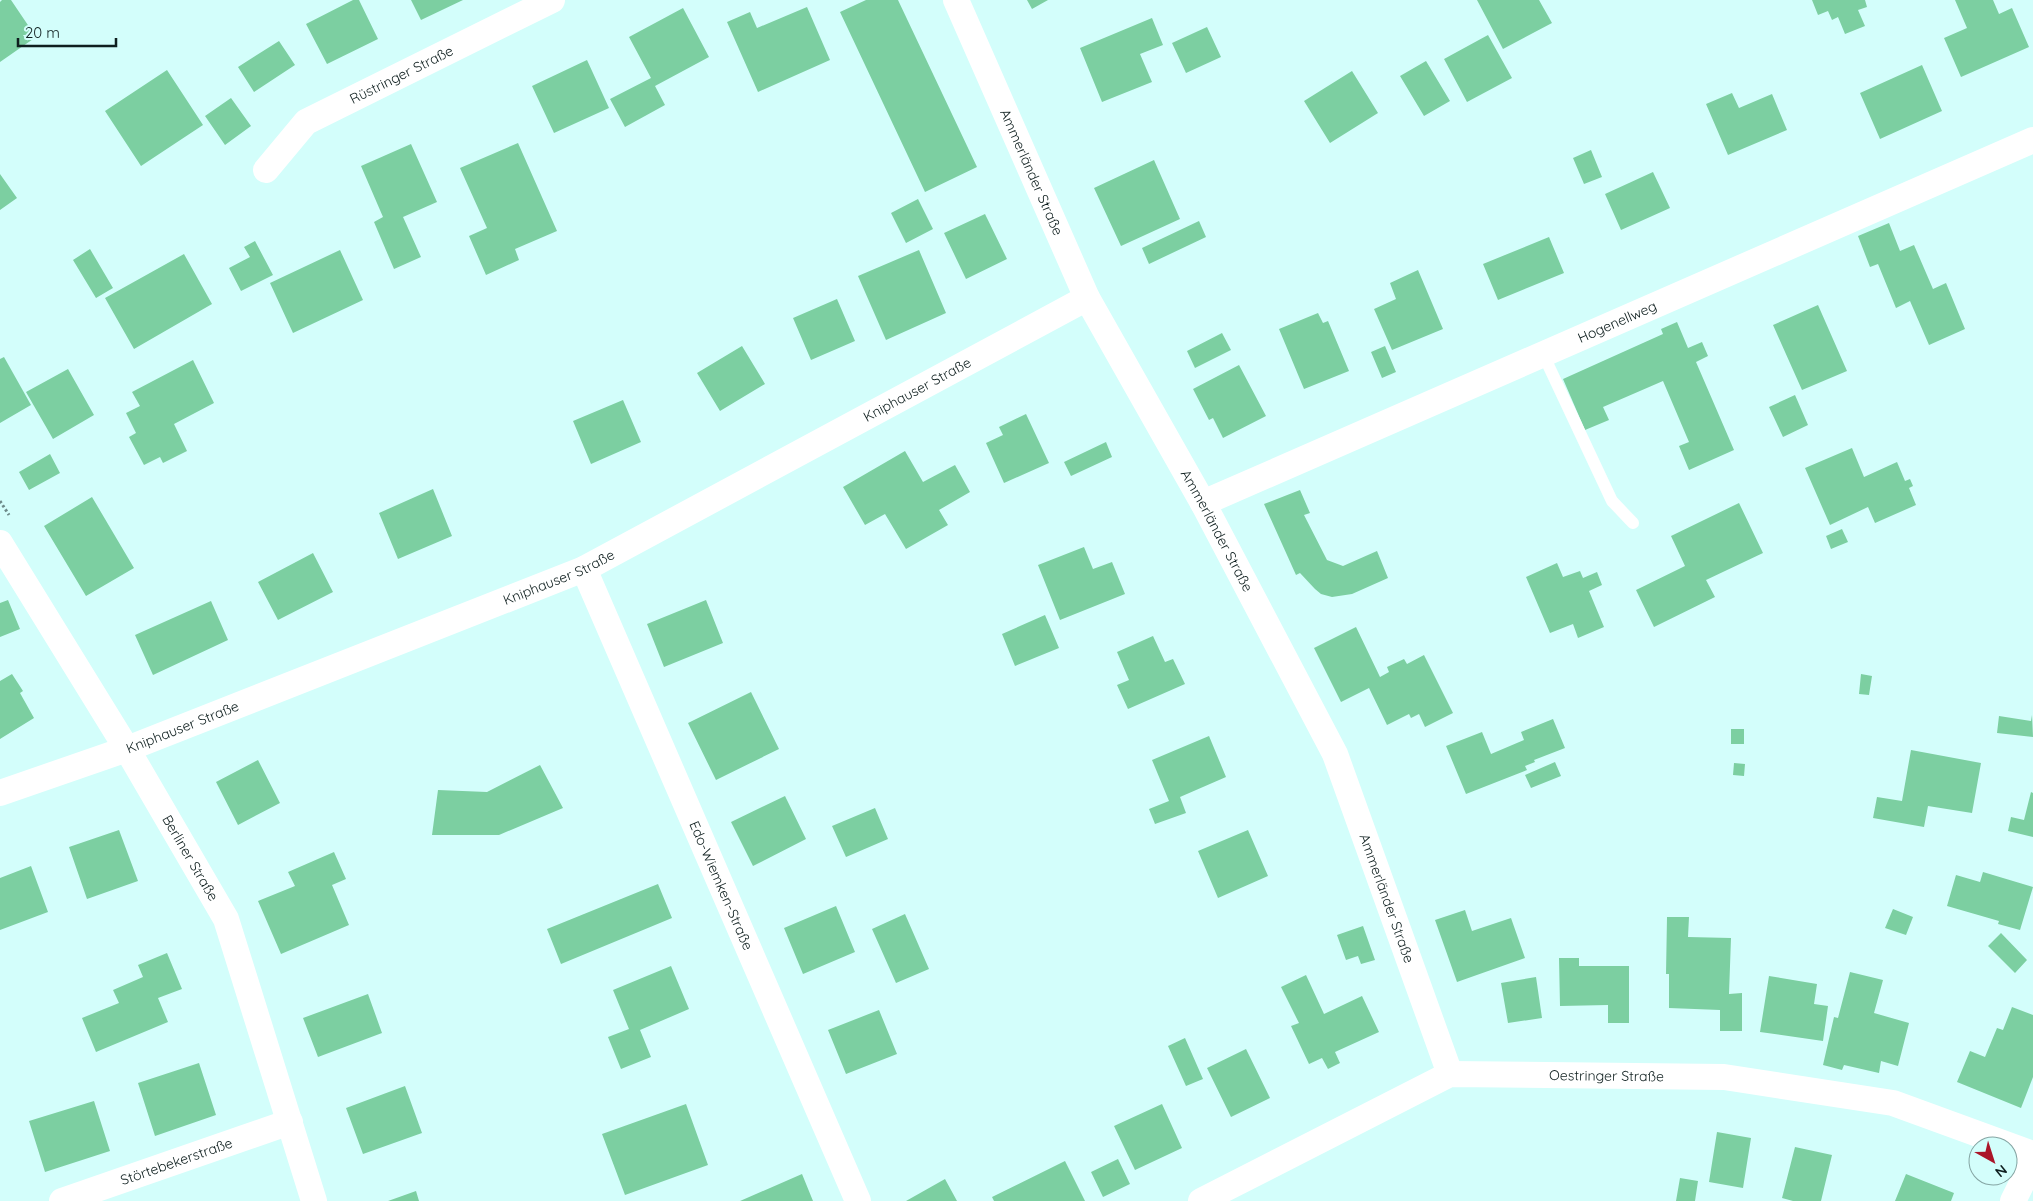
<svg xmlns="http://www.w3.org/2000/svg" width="2033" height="1201" font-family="Quicksand,sans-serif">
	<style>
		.building { fill: #7ccfa1 }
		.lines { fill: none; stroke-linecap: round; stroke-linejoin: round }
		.path { stroke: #6d8a89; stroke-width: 3; stroke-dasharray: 2.5 2.5; stroke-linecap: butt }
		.service { stroke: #fff; stroke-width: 12 }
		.minor { stroke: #fff; stroke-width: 26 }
		.labels { text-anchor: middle; stroke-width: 4.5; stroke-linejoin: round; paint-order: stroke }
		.street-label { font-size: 14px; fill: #0f1f1f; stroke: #d3fefb }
	</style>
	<rect width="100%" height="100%" fill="#d3fefb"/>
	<path class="building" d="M2 0H11L36 37 0 62V2Z
		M353 0H359L378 39 327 64 306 24Z
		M411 0H463L421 20Z
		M866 0H898L977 167 925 192 840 12Z
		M1027 0H1048L1032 9Z
		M1477 0H1539L1552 23 1503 49Z
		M1812 0H1865L1867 7 1858 10 1865 26 1845 34 1838 17 1832 20 1828 11 1818 15Z
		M1955 0H1993L1999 14 2012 8 2029 47 1961 77 1944 38 1967 28Z
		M807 7 830 60 758 92 727 22 750 12 757 28Z
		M683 8 709 57 655 86 665 105 625 127 610 99 651 78 629 37Z
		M1152 18 1163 45 1140 54 1152 82 1102 102 1080 48Z
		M1207 27 1221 57 1186 73 1172 43Z
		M1488 35 1512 78 1467 102 1444 59Z
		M279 41 295 65 254 92 238 67Z
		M587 60 609 108 554 133 532 86Z
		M1426 61 1450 101 1424 116 1400 76Z
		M1922 65 1942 111 1880 139 1860 93Z
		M167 70 203 125 141 166 105 111Z
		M1352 71 1378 113 1330 143 1304 101Z
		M1732 93 1739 108 1772 94 1787 130 1728 155 1706 104Z
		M231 98 251 126 225 145 205 116Z
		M518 143 557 231 515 249 519 260 486 275 469 236 487 228 460 168Z
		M411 144 437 202 403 217 421 257 394 269 374 222 383 217 361 166Z
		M1591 150 1602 177 1584 184 1573 158Z
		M1154 160 1180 219 1121 246 1094 188Z
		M1653 172 1670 208 1621 230 1605 194Z
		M0 174 17 198 0 210Z
		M918 199 933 229 906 243 891 213Z
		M985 214 1007 259 966 279 944 233Z
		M1199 221 1206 237 1149 264 1142 248Z
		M1889 223 1900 251 1914 245 1933 289 1946 283 1965 329 1929 345 1910 301 1896 308 1878 264 1870 267 1858 236Z
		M1549 237 1564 273 1498 300 1483 264Z
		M255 241 273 275 241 291 229 268 250 257 244 247Z
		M90 249 113 288 96 298 73 260Z
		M340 250 363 300 293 333 270 283Z
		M919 250 946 313 886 340 858 276Z
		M184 254 212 304 134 349 105 298Z
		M1418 270 1443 329 1392 350 1374 309 1396 299 1390 283Z
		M837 299 855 341 811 360 793 318Z
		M1818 305 1847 371 1802 390 1773 325Z
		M1318 313 1323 323 1328 321 1349 371 1304 389 1279 329Z
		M1677 322 1688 348 1702 342 1708 356 1696 362 1734 450 1689 470 1679 446 1689 442 1663 381 1603 407 1609 420 1585 430 1563 379 1663 334 1661 329Z
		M1222 333 1231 350 1195 368 1187 351Z
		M742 346 765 384 720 411 697 373Z
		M1385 346 1396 372 1382 378 1371 352Z
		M4 357 31 405 0 423V359Z
		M193 360 214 403 174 424 187 451 163 463 160 457 144 465 129 437 136 433 126 413 140 406 132 392Z
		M1239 365 1266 416 1223 438 1213 418 1209 420 1193 389Z
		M68 369 94 415 53 439 26 392Z
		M1795 395 1808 425 1783 437 1769 407Z
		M623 400 641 442 591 464 573 421Z
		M1026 414 1049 463 1004 483 986 443 1003 435 999 427Z
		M1106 442 1112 457 1071 476 1064 462Z
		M1852 448 1864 477 1897 462 1905 481 1910 479 1913 486 1909 488 1916 505 1875 523 1868 507 1830 525 1805 468Z
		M905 451 923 482 955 465 970 492 939 510 948 525 906 549 885 514 865 525 843 487Z
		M50 454 60 473 29 490 19 472Z
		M433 489 452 536 398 559 379 513Z
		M1300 490 1310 513 1304 515 1327 560 1343 566 1377 551 1388 578 1352 594 1332 597 1321 594 1315 589 1300 573 1296 575 1264 504Z
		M92 497 134 568 86 596 44 526Z
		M1739 503 1763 553 1706 580 1715 597 1654 627 1636 590 1685 566 1671 536Z
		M1842 529 1848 542 1831 549 1826 536Z
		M1084 547 1093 569 1112 562 1125 594 1060 620 1038 565Z
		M313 553 333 592 278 620 258 582Z
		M1557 563 1563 577 1580 571 1583 578 1597 572 1602 585 1589 591 1604 627 1578 638 1573 624 1550 633 1526 577Z
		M8 600 20 629 0 637V603Z
		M706 600 723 643 664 667 647 624Z
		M211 601 228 640 153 675 135 635Z
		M1045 615 1059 648 1015 666 1002 634Z
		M1356 627 1380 677 1389 672 1387 667 1404 659 1407 664 1424 655 1453 713 1425 727 1419 714 1411 718 1409 714 1387 725 1369 688 1341 702 1314 648Z
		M1153 636 1165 662 1173 659 1185 684 1128 709 1117 685 1129 680 1117 652Z
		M12 674 23 691 20 693 34 718 0 739V681Z
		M1861 674 1872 676 1869 695 1859 694Z
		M751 692 779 749 716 780 688 723Z
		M2032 715 2033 737 1997 733 1999 716 2031 721Z
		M1553 719 1565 748 1534 760 1535 762 1525 766 1527 770 1466 794 1446 746 1482 732 1491 754 1524 740 1521 732Z
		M1731 729H1744V744H1731Z
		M1209 736 1226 777 1180 797 1186 813 1155 824 1149 809 1169 801 1152 760Z
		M1911 750 1981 763 1972 813 1928 806 1924 827 1873 818 1877 797 1902 801Z
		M258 760 280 803 238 825 216 782Z
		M1555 762 1561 776 1531 788 1525 775Z
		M1734 763 1745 764 1744 776 1733 775Z
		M540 765 563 808 499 835H432L438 790 487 792Z
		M2031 792 2033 793V837L2008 831 2011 817 2024 820Z
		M785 796 806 839 753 866 731 822Z
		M875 808 888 839 846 857 832 826Z
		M119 830 138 881 87 899 69 847Z
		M1248 830 1268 876 1218 898 1198 851Z
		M334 852 346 879 332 885 349 925 281 954 258 901 295 886 288 872Z
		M31 866 48 912 0 930V878Z
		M1983 872 2033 887 2020 930 1998 924 1999 921 1947 906 1956 875 1980 882Z
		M658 884 672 918 561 964 547 929Z
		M836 906 855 952 803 974 784 928Z
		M1893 909 1913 917 1906 935 1885 928Z
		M1465 910 1472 931 1511 918 1525 958 1457 982 1435 920Z
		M905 914 929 969 896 983 872 929Z
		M1667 917H1689L1688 937 1731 938 1729 994 1742 993V1031H1720V1010L1669 1008V974H1666Z
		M1363 926 1375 960 1361 964 1358 956 1346 960 1337 935Z
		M2001 933 2027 960 2015 973 1988 946Z
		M167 953 182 989 158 998 168 1022 96 1052 82 1018 119 1003 113 990 143 977 138 965Z
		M1559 958H1579V966H1629V1023H1608V1005L1560 1006Z
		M671 966 689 1009 640 1030 651 1057 621 1069 608 1037 629 1029 613 990Z
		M1850 972 1883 980 1874 1013 1909 1023 1898 1066 1881 1061 1879 1073 1844 1065 1842 1070 1823 1065 1834 1017 1838 1018Z
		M1306 975 1324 1014 1362 996 1379 1032 1335 1052 1340 1063 1328 1069 1322 1058 1309 1064 1291 1026 1299 1023 1281 987Z
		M1769 976 1817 984 1814 1004 1828 1006 1823 1041 1760 1032Z
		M1536 977 1542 1018 1508 1023 1501 983Z
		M368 994 382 1033 318 1057 303 1018Z
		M2012 1007 2033 1015V1077L2021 1108 1957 1082 1970 1051 1985 1057 1997 1028 2003 1030Z
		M879 1010 897 1054 846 1074 828 1030Z
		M1185 1038 1203 1079 1186 1086 1168 1046Z
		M1246 1049 1270 1098 1231 1117 1207 1068Z
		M199 1063 216 1115 155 1136 138 1083Z
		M405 1086 422 1133 363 1154 346 1108Z
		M94 1101 110 1151 45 1172 29 1121Z
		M686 1104 708 1165 625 1195 602 1134Z
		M1162 1104 1182 1148 1135 1170 1114 1126Z
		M1717 1132 1751 1138 1743 1188 1709 1182Z
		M1795 1147 1832 1155 1821 1201H1793L1782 1198Z
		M1118 1159 1130 1184 1103 1197 1091 1172Z
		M1065 1161 1085 1201H994L992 1197Z
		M802 1174 813 1201H740Z
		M1906 1174 1954 1193 1951 1201H1895Z
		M1680 1178 1698 1181 1695 1201H1676Z
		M945 1179 957 1201H906Z
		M416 1191 419 1201H388Z"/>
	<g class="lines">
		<path class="path" d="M0 501 9 515"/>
		<path class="service" d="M1543 354 1612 501 1633 523"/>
		<g class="minor">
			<path id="s1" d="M956 0 1087 298 1203 503 1335 754 1450 1074"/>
			<path id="s2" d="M266 170 306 122 552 0"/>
			<path id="s3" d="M1203 503 2033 140"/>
			<path id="s4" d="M0 543 127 749 226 919 314 1201"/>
			<path id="s5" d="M584 569 858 1201"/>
			<path id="s6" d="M0 793 127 749 584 569 1087 298"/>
			<path id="s7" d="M62 1201 290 1122"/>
			<path id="s8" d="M1201 1201 1450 1074 1724 1077 1893 1103 2033 1154"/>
			<path d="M2013 1201 2033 1161"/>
		</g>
	</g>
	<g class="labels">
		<g class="street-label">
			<text dy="5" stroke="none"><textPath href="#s2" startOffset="169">Rüstringer Straße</textPath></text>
			<text dy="5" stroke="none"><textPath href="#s1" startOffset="188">Ammerländer Straße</textPath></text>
			<text dy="5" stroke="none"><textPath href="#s3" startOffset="452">Hogenellweg</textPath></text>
			<text dy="5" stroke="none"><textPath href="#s6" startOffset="1004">Kniphauser Straße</textPath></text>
			<text dy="5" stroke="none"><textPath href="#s1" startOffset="592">Ammerländer Straße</textPath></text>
			<text dy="5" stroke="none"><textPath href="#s6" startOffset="599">Kniphauser Straße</textPath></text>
			<text dy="5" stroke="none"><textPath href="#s6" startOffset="194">Kniphauser Straße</textPath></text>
			<text dy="5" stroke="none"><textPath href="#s4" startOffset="368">Berliner Straße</textPath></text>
			<text dy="5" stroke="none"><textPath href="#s5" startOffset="345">Edo-Wiemken-Straße</textPath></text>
			<text dy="5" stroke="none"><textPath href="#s1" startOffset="998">Ammerländer Straße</textPath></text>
			<text dy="5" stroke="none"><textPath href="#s8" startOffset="436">Oestringer Straße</textPath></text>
			<text dy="5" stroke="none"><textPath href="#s7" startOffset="121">Störtebekerstraße</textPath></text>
		</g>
	</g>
	<g transform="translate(1993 1161) rotate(141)"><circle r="24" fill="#d3fefb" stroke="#85a5a3"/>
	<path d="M0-4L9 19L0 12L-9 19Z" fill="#aa1528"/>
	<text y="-8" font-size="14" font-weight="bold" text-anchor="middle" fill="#0f1f1f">N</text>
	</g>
	<path d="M18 38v8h98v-8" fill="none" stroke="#0f1f1f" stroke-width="2.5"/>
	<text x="25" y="38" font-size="15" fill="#0f1f1f" stroke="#d3fefb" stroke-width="4" paint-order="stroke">20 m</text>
</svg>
